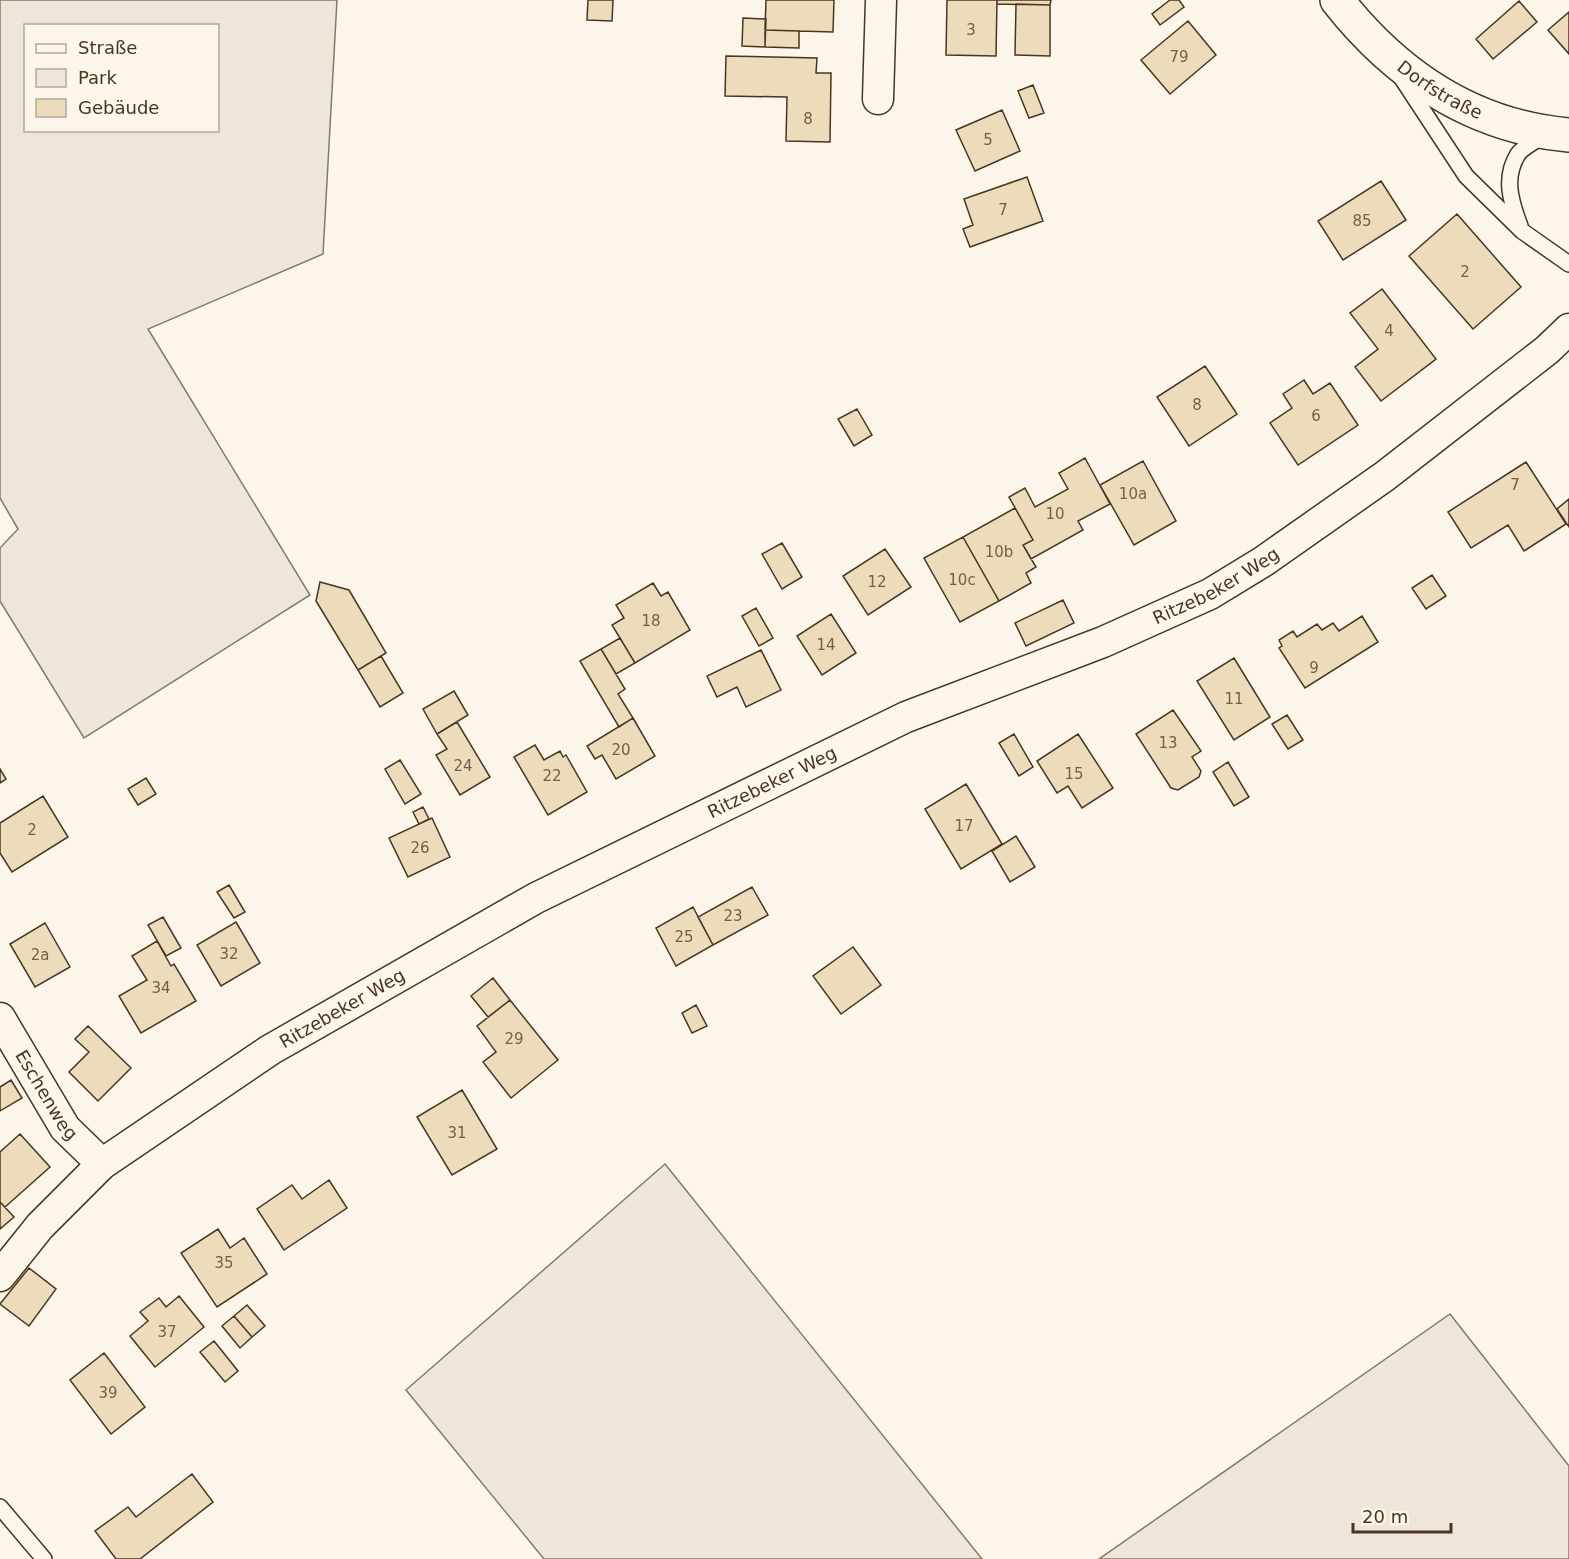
<svg xmlns="http://www.w3.org/2000/svg" width="1569" height="1559" font-family="'DejaVu Sans',sans-serif">
	<style>
		.green { fill: #ede6d9; stroke: #887966; stroke-width: 1.5; fill-rule: evenodd }
		.building { fill: #ecdcbc; stroke: #4a3520; stroke-width: 1.5 }
		.lines { fill: none; stroke-linecap: round; stroke-linejoin: round }
		.service-casing { stroke: #4a3520; stroke-width: 18 }
		.minor-casing { stroke: #4a3520; stroke-width: 33 }
		.tertiary-casing { stroke: #4a3520; stroke-width: 36 }
		.service { stroke: #fbf6e9; stroke-width: 15 }
		.minor { stroke: #fbf6e9; stroke-width: 30 }
		.tertiary { stroke: #fbf6e9; stroke-width: 33 }
		.labels { text-anchor: middle; stroke-width: 4.5; stroke-linejoin: round; paint-order: stroke }
		.number-label { font-size: 15px; fill: #725f47 }
		.street-label { font-size: 18px; fill: #4a3520; stroke: #fbf6e9 }
	</style>
	<rect width="100%" height="100%" fill="#fbf6e9"/>
	<path class="green" d="M0 0H337L323 254 148 329 310 595 84 738 0 601V548L18 529 0 498ZM26 26H218V130H26Z
		M665 1164 982 1559H544L406 1390Z
		M1450 1314 1569 1466V1559H1099Z"/>
	<path class="building" d="M588 0H613L612 21 587 20Z
		M766 0H834L833 32 765 30Z
		M947 0H997L996 56 946 55Z
		M997 0H1051L1050 5 997 4Z
		M1170 0H1179L1184 7 1160 25 1152 14Z
		M1519 1 1537 22 1493 59 1476 39Z
		M1016 4 1050 5V56L1015 55Z
		M1569 12V54L1548 30Z
		M743 18 766 19 765 47 742 46Z
		M1188 21 1216 55 1170 94 1141 60Z
		M765 30 799 31V48L765 47Z
		M726 56 817 58 816 73H831L830 142 786 141 787 97 725 96Z
		M1033 85 1044 113 1029 118 1018 91Z
		M1002 110 1020 151 975 171 956 130Z
		M1027 177 1043 221 970 247 963 229 973 225 964 199Z
		M1381 181 1406 220 1343 260 1318 221Z
		M1457 214 1521 287 1473 329 1409 256Z
		M1382 289 1436 359 1381 401 1355 367 1378 349 1350 313Z
		M1205 366 1237 414 1189 446 1157 397Z
		M1304 380 1313 394 1330 383 1358 425 1298 465 1270 423 1292 408 1283 394Z
		M857 409 872 435 854 446 838 419Z
		M1085 458 1110 504 1078 521 1083 530 1031 559 1023 545 1033 540 1009 497 1025 488 1035 507 1068 489 1059 473Z
		M1143 461 1176 521 1134 545 1100 485Z
		M1526 462 1566 524 1524 551 1508 525 1471 548 1448 512Z
		M1569 499V527L1557 509Z
		M1015 508 1033 540 1023 545 1036 567 1026 573 1031 583 999 601 963 537Z
		M963 537 999 601 960 622 924 558Z
		M782 543 802 577 782 589 762 554Z
		M885 549 911 587 868 615 843 576Z
		M1432 575 1446 596 1426 609 1412 588Z
		M320 582 349 590 386 653 358 670 316 601Z
		M653 583 661 596 668 592 690 630 635 663 612 625 624 618 616 605Z
		M1063 600 1074 623 1026 646 1015 623Z
		M756 608 773 638 759 646 742 616Z
		M831 614 856 653 822 675 797 636Z
		M1362 616 1378 642 1305 688 1279 648 1282 646 1279 640 1293 631 1297 637 1317 624 1322 630 1333 623 1339 631Z
		M620 638 635 663 616 674 601 649Z
		M601 649 625 689 618 694 633 718 619 727 580 661Z
		M761 650 781 690 746 707 737 687 717 697 707 676Z
		M381 656 403 693 380 707 358 670Z
		M1234 658 1270 717 1234 740 1197 681Z
		M454 691 468 715 437 734 423 709Z
		M1173 710 1201 751 1192 757 1201 771 1199 777 1178 790 1171 788 1136 734Z
		M1287 715 1303 740 1288 749 1272 724Z
		M633 718 655 756 616 779 602 755 595 759 587 746Z
		M457 722 490 777 460 795 436 755 447 749 437 734Z
		M1014 734 1033 767 1019 776 999 743Z
		M1078 734 1113 788 1082 808 1068 786 1057 793 1037 761Z
		M535 745 544 760 560 751 563 757 566 755 587 792 548 815 514 757Z
		M400 760 421 794 405 804 385 769Z
		M1228 762 1249 797 1234 806 1213 772Z
		M0 769 6 779 0 783Z
		M146 778 156 794 138 805 128 789Z
		M966 784 1002 844 961 869 925 809Z
		M43 796 68 837 12 872 0 853V823Z
		M423 807 429 819 419 824 413 812Z
		M432 818 450 857 408 877 389 838Z
		M1016 836 1035 867 1010 882 992 851Z
		M229 885 245 912 234 918 217 892Z
		M752 887 768 915 713 945 698 917Z
		M693 907 713 945 676 966 656 928Z
		M163 917 181 948 166 956 148 925Z
		M236 922 260 963 221 986 197 945Z
		M45 923 70 967 35 987 10 944Z
		M157 941 171 966 174 964 196 1001 141 1033 119 996 147 980 132 956Z
		M853 947 881 985 841 1014 813 976Z
		M493 978 510 1000 488 1017 471 996Z
		M510 1000 558 1060 511 1098 483 1062 496 1052 477 1026Z
		M696 1005 707 1026 692 1033 682 1013Z
		M88 1026 131 1068 98 1101 69 1072 89 1052 75 1039Z
		M11 1080 22 1098 0 1111V1087Z
		M462 1090 497 1149 452 1175 417 1117Z
		M20 1134 50 1167 5 1207 0 1202V1152Z
		M329 1180 347 1208 284 1250 257 1209 292 1185 302 1199Z
		M0 1202 14 1217 0 1229Z
		M218 1229 230 1248 244 1238 267 1274 217 1307 181 1253Z
		M29 1268 56 1289 29 1326 0 1304Z
		M179 1296 204 1327 155 1367 130 1336 148 1321 140 1312 159 1298 166 1307Z
		M247 1305 265 1326 252 1337 234 1316Z
		M234 1316 252 1337 240 1348 222 1326Z
		M214 1341 238 1371 225 1382 200 1352Z
		M104 1353 145 1407 111 1434 70 1380Z
		M192 1474 213 1502 140 1559H116L95 1531 128 1507 136 1517Z"/>
	<g class="lines">
		<g class="service-casing">
			<path id="service" d="M1401 77 1466 176 1522 231 1569 264
				M1520 226C1511 202 1503 178 1518 154 1523 147 1537 140 1545 135
				M0 1507 44 1559"/>
		</g>
		<g class="minor-casing">
			<g id="minor">
				<path d="M878 99 881 0"/>
				<path id="s1" d="M0 1018 65 1128 102 1164"/>
				<path id="s2" d="M0 1276 40 1226 102 1164 270 1050 536 898 906 717 1103 642 1210 594 1264 561 1385 476 1547 350 1569 329"/>
			</g>
		</g>
		<g class="tertiary-casing">
			<g id="tertiary">
				<path id="s3" d="M1337 0C1396 75 1473 127 1569 135"/>
			</g>
		</g>
		<use href="#service" class="service"/>
		<use href="#minor" class="minor"/>
		<use href="#tertiary" class="tertiary"/>
	</g>
	<g class="labels">
		<g class="number-label">
			<text x="971" y="35">3</text>
			<text x="1179" y="62">79</text>
			<text x="808" y="124">8</text>
			<text x="988" y="145">5</text>
			<text x="1003" y="215">7</text>
			<text x="1362" y="226">85</text>
			<text x="1465" y="277">2</text>
			<text x="1389" y="336">4</text>
			<text x="1197" y="410">8</text>
			<text x="1316" y="421">6</text>
			<text x="1515" y="490">7</text>
			<text x="1133" y="499">10a</text>
			<text x="1055" y="519">10</text>
			<text x="999" y="557">10b</text>
			<text x="962" y="585">10c</text>
			<text x="877" y="587">12</text>
			<text x="651" y="626">18</text>
			<text x="826" y="650">14</text>
			<text x="1314" y="673">9</text>
			<text x="1234" y="704">11</text>
			<text x="1168" y="748">13</text>
			<text x="621" y="755">20</text>
			<text x="463" y="771">24</text>
			<text x="1074" y="779">15</text>
			<text x="552" y="781">22</text>
			<text x="964" y="831">17</text>
			<text x="32" y="835">2</text>
			<text x="420" y="853">26</text>
			<text x="733" y="921">23</text>
			<text x="684" y="942">25</text>
			<text x="229" y="959">32</text>
			<text x="40" y="960">2a</text>
			<text x="161" y="993">34</text>
			<text x="514" y="1044">29</text>
			<text x="457" y="1138">31</text>
			<text x="224" y="1268">35</text>
			<text x="167" y="1337">37</text>
			<text x="108" y="1398">39</text>
		</g>
		<g class="street-label">
			<text dy="6" stroke="none"><textPath href="#s3" startOffset="138">Dorfstraße</textPath></text>
			<text dy="6" stroke="none"><textPath href="#s2" startOffset="1410">Ritzebeker Weg</textPath></text>
			<text dy="6" stroke="none"><textPath href="#s2" startOffset="924">Ritzebeker Weg</textPath></text>
			<text dy="6" stroke="none"><textPath href="#s2" startOffset="438">Ritzebeker Weg</textPath></text>
			<text dy="6" stroke="none"><textPath href="#s1" startOffset="90">Eschenweg</textPath></text>
		</g>
	</g>
	<rect x="24" y="24" width="195" height="108" fill="#fbf6e9" stroke="#b4a999" stroke-width="1.5"/>
	<rect x="36" y="44" width="30" height="9" fill="#fbf6e9" stroke="#b4a999" stroke-width="1.5"/>
	<text x="78" y="54" font-size="18" fill="#4a3520">Straße</text>
	<rect x="36" y="69" width="30" height="18" fill="#ede6d9" stroke="#b4a999" stroke-width="1.5"/>
	<text x="78" y="84" font-size="18" fill="#4a3520">Park</text>
	<rect x="36" y="99" width="30" height="18" fill="#ecdcbc" stroke="#b4a999" stroke-width="1.5"/>
	<text x="78" y="114" font-size="18" fill="#4a3520">Gebäude</text>
	<path d="M1353 1523v9h98v-9" fill="none" stroke="#4a3520" stroke-width="3"/>
	<text x="1362" y="1523" font-size="18" fill="#4a3520" stroke="#fbf6e9" stroke-width="4.5" paint-order="stroke">20 m</text>
</svg>
